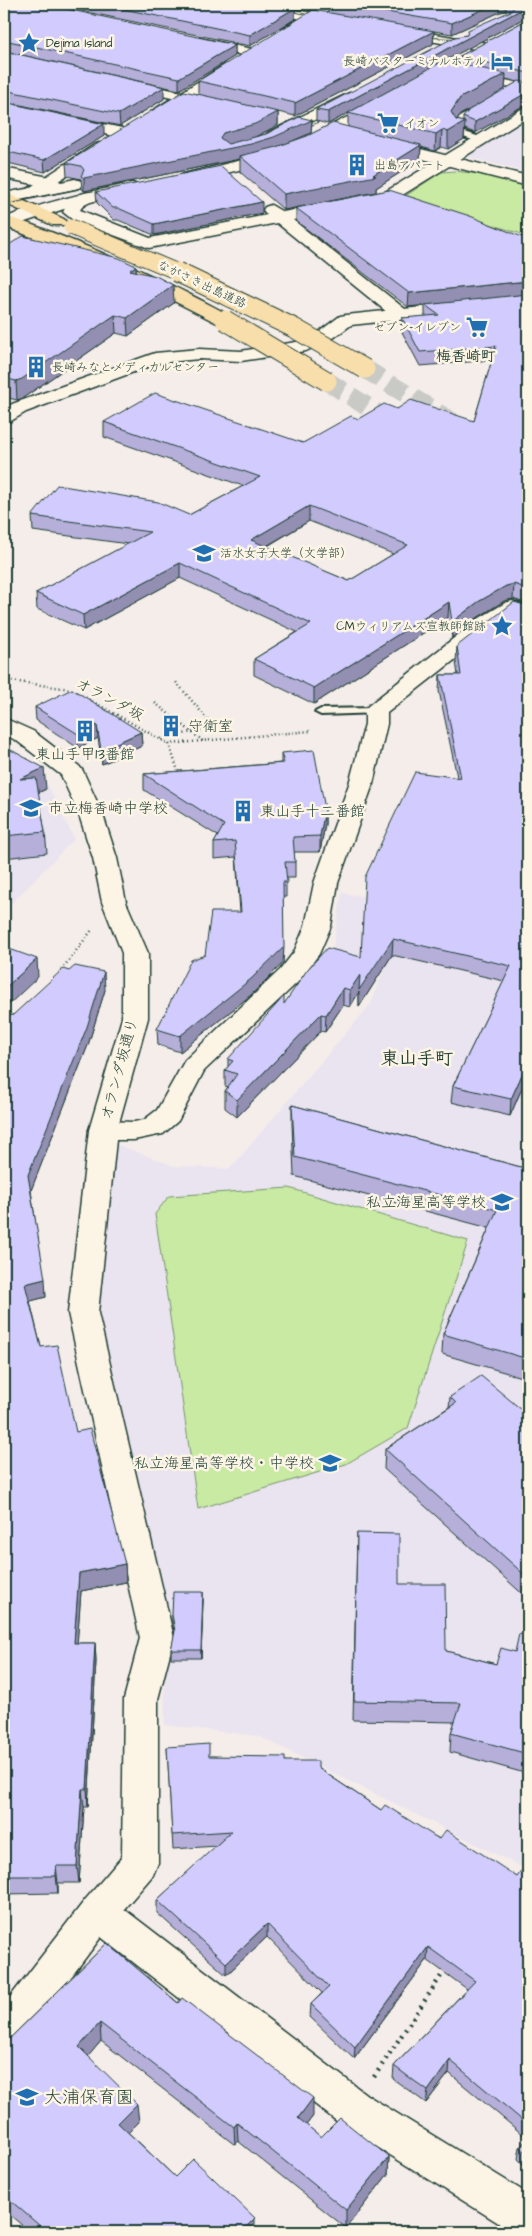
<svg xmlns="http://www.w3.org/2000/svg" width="532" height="2236" font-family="'Architects Daughter','Klee One',sans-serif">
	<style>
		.built { fill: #eae3f0 }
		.green { fill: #c9eaa3; stroke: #74946c }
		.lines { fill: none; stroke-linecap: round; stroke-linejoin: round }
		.highway-tunnel { stroke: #c9cac6; stroke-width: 19; stroke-dasharray: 19 9; stroke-linecap: butt }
		.lane-casing { stroke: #1f3d34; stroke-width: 4 }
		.street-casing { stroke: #1f3d34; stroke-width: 3 }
		.secondary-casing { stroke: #1f3d34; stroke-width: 3 }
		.highway-casing { stroke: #1f3d34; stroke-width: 3 }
		.path-far1 { stroke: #1f3d34; stroke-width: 2.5; stroke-dasharray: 1 3; stroke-linecap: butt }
		.path { stroke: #1f3d34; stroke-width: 4.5; stroke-dasharray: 2 5; stroke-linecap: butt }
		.lane { fill: #fcf5e5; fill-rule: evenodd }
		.street { fill: #fcf5e5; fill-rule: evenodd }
		.secondary { fill: #fcf5e5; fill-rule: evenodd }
		.highway { fill: #f8deab; fill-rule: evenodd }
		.tram { stroke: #1f3d34; stroke-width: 1 }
		.highway-bridge-far1-casing { stroke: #1f3d34; stroke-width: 17; stroke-linecap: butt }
		.highway-bridge-casing { stroke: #1f3d34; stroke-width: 21; stroke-linecap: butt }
		.highway-bridge-far1 { stroke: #f8deab; stroke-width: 15 }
		.highway-bridge { stroke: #f8deab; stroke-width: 19 }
		.wall { fill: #b5afda; stroke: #1f3d34; fill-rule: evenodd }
		.shaded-wall { fill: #938fb2; stroke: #1f3d34 }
		.building { fill: #d2ccfe; stroke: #1f3d34; fill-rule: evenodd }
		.labels { text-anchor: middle; stroke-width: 5; stroke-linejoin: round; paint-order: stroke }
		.far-poi-label { font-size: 12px; fill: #1f3d34; stroke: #fcf5e5; text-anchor: start }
		.far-street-label { font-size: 12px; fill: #1f3d34; stroke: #fcf5e5 }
		.far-quarter-label { font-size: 15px; font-weight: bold; fill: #1f3d34; stroke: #fcf5e5 }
		.street-label { font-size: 15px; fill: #1f3d34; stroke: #fcf5e5 }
		.poi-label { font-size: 15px; fill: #1f3d34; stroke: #fcf5e5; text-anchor: start }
		.quarter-label { font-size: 18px; font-weight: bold; fill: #1f3d34; stroke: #fcf5e5 }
		.near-poi-label { font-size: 18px; fill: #1f3d34; stroke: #fcf5e5; text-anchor: start }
	</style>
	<rect width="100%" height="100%" fill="#f4edea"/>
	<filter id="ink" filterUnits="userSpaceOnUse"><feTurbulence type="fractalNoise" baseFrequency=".02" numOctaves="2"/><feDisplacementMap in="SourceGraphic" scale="10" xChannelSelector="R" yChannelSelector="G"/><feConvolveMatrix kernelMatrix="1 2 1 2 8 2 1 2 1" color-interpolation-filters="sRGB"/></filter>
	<g filter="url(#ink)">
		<path class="built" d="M528 118V172L463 156Z
			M4 762 43 776 74 839 4 911Z
			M342 893 528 924V1870L259 1736 165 1725 164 1614 98 1311 115 1144 174 1166 230 1169 371 1004 384 970 332 954Z"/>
		<path class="green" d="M455 171 479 174 528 186V236L404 197 441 172Z
			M289 1188 468 1241 408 1428 346 1464 198 1509 155 1214 169 1196Z"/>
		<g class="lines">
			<path class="highway-tunnel" d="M365 369 454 423
				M327 381 405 431"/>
			<g class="lane-casing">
				<path id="lane" d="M475 109 482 111 467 120 460 128 462 131 483 138V142H480L456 135 452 128 461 116Z
					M376 708 380 709 382 711 380 713 321 715 315 712 321 709Z"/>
			</g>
			<g class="street-casing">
				<path id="street" d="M323 4H339L293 34H283L281 31 283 28Z
					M199 38 257 50 259 53 252 57 194 45 192 42Z
					M229 64 234 65 236 68 234 71 164 114H154L152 111 224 65Z
					M469 72 528 85V93L464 79 462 76 464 73Z
					M4 103 122 128 127 130 130 133 127 136 122 138 4 111Z
					M528 107V117L396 199 293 220 405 309 408 313 405 317H393L277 223 149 248 73 220 63 212C69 200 81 189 96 193L98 196C93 203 83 203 80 210L150 238 267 215 263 210 265 207 271 205 283 212 385 192 523 108Z
					M99 143 104 145 107 148 104 151 37 195H25L23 192 94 145Z
					M512 601 528 606V620L513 615 494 629 387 713V724L373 784 338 883 331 926 319 954 298 982 204 1071 178 1121 163 1134 134 1140H116L98 1313 174 1638 158 1699V1863L153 1875 124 1909 367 2095 528 2194V2232H513L339 2123 101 1937 18 2048 4 2053V2005L85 1900 122 1857 124 1699 140 1638 68 1313 89 1130 93 1123 103 1121 134 1122 144 1120 157 1110 185 1060 280 970 294 952 305 926 314 883 349 784 365 724V711L368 706 478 619 505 603Z"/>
			</g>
			<g class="secondary-casing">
				<path id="secondary" d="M237 4H264L339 18 346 22 339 26 244 8Z
					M396 27 486 43 493 47 486 51 391 34 389 31Z
					M127 80 217 100 219 103 217 106 212 107 122 87 120 84 122 81Z
					M349 93 354 94 356 97 354 100 279 138H269L266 135 269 132Z
					M381 100 386 101 388 104 386 107 294 155 277 161 189 182 183 180 181 177 183 174 267 154 284 149Z
					M385 140 528 176V186L380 148 377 145 380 142Z
					M4 168 54 178 61 182 75 179 81 181 83 184 81 187 75 189 4 203V193L43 186 4 178Z
					M132 183 138 185 140 188 138 191 73 206 4 229V218C45 202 88 192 132 183Z
					M528 296V306L351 325 332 339 306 351 241 361 199 359 158 363 26 412 11 421 4 423V409L12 404 155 353 199 349 241 351 296 342 320 331 340 316 346 315Z
					M4 718 33 731 79 766 83 771 103 815 117 858 126 902 148 953V1018L117 1130 113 1137 103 1139 93 1137 89 1130 122 1018V953L102 902 93 858 79 815 61 775 17 741 4 734Z"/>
			</g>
			<g class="highway-casing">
				<path id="highway" d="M4 192 64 219 66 222 64 225H52L4 203Z
					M4 216C28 222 53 233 76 242 129 264 181 289 231 316L234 320 231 324H219L111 269 4 226Z"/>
			</g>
			<path class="path-far1" d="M4 680 70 689 169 744 310 731
				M155 703 203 741
				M161 739 214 727 176 682
				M169 744 179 774
				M59 973 92 930"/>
			<path class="path" d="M374 2077 445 1970"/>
			<use href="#lane" class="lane"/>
			<use href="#street" class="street"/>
			<use href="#secondary" class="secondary"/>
			<use href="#highway" class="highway"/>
			<path class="tram" d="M254 4 320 17
				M421 37 463 39
				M299 132 330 116
				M180 171 248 157
				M4 205 96 185"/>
			<g class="highway-bridge-far1-casing">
				<path id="highway-bridge-far1" d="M71 227 180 273"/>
			</g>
			<g class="highway-bridge-casing">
				<path id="highway-bridge" d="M177 272 294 328 365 369
					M225 320 327 381"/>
			</g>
			<use href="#highway-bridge-far1" class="highway-bridge-far1"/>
			<use href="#highway-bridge" class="highway-bridge"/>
		</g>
		<path class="wall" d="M4 4 235 45V56L179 90 4 51Z
			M48 4H270L295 8V19L250 46Z
			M276 4H320L310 10Z
			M329 4H528V16L446 60 460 63V56L528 19V103L475 133 465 129 464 139 448 149 441 147 435 151 421 147 420 160 376 188V192L284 210 240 172V159L84 191 82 189 81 179 67 176 66 163 198 94V81L328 12ZM506 11 508 13 467 35 316 110V121L328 124 348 113V127L285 144 311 133 312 120 256 137 278 125V112L295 116 433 44 434 31 452 34 500 12ZM506 79 518 82 505 89ZM477 105 463 117V122L456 120 460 115Z
			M4 51 164 99 120 126 16 104 104 136 45 172 4 162Z
			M96 192 262 213 154 235 118 220H114L97 203Z
			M296 208 522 237 528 235V604L513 599 504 601 477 618 452 638 448 617 314 704 254 675V659L297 632 180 578 84 630 37 609 36 593 128 544 33 531 32 516 189 515 243 486 104 437V422L303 443 358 419 397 409 474 421 492 360 420 366 402 332V318L425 317V305L460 302 408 307 296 221ZM309 521 393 554 349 581 266 547Z
			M4 248 136 266V272L174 303 128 336 116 333 23 398 17 400 4 397Z
			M528 606V1074L510 1116 451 1102 453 1086 504 981 392 955 359 1007V992L350 1007 343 1005 325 1032 321 1031 237 1117 225 1108V1091L228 1087 225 1086V1070L228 1067V1059L284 1004 361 957 457 777 439 691 440 675H458L456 662 457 646Z
			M35 707 141 732 142 746 102 764 98 738 78 748 36 720Z
			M4 749 46 789 38 793 45 832 47 853 4 858Z
			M281 753 325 809V824L320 852H294L295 862V878H286V897H283V963L251 995 180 1052 158 1045 157 1029 205 955 240 912 236 857 214 859V843L218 836 144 790V774L281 763Z
			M105 990 88 1045 31 1190 46 1297 30 1301 41 1347 76 1432 125 1564 126 1582 81 1591 77 1643H95L96 1661 88 1807H84L79 1883H58V1893L4 1894V1017Z
			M292 1105 528 1169V1379L442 1354 443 1334 489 1228 294 1176 292 1124Z
			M450 1397 528 1415V1599L384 1469 385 1449 449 1407Z
			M357 1533 399 1584 446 1651 496 1664 515 1652 528 1636V1774L450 1752 451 1733 455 1722 353 1720Z
			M203 1600 201 1658H171V1650L175 1634 172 1623V1615Z
			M167 1747 209 1756 285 1761 318 1768 381 1810 517 1877 528 1874V2169L518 2159 520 2147 528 2139 449 2073 426 2103 393 2079 394 2066 467 1989 427 1960 354 2059 310 2017 311 2004 322 1993 267 1937 226 1975 157 1913V1900L217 1846 173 1849Z
			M107 1943 313 2116 306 2125 321 2137 389 2157 388 2174 346 2228 238 2141 235 2145 101 2041 88 2056 139 2122 128 2132 175 2177 255 2232H30L4 2210V2044Z"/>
		<path class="shaded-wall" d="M310 4H320L310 10Z
			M495 4H506V11L500 12 452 34V23Z
			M528 6V16L328 124V112Z
			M295 8V19L250 46V35Z
			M434 31 433 44 295 116V103Z
			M235 45V56L179 90V78Z
			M506 74 505 90 460 115 450 129 451 112 460 98Z
			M164 87V99L120 126 119 114Z
			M528 92V103L475 133V122Z
			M278 112V125L255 137 220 150 312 120 311 133 274 149 240 156V159L84 191V178L223 133Z
			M465 122 464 139 448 149V132Z
			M104 124V136L45 172 44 160Z
			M442 130 441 147 435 151 436 134Z
			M421 145 420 160 376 188V192L284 210V194L373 175Z
			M262 202V213L154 235V224Z
			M136 266 137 284 130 270Z
			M528 281V295L408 307 409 293Z
			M173 285 174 303 128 336 127 318Z
			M115 315 116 333 23 398 17 400 16 381Z
			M309 506V521L251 555V540Z
			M180 563V578L84 630 83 615Z
			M514 584 513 599 504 601 477 618 452 638V622L478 602 506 586Z
			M449 602 448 617 314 704V688Z
			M97 725 98 738 78 748V734Z
			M141 732 142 746 102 764 101 750Z
			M44 768 46 789 22 800 20 779Z
			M325 809V824L320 852V836Z
			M393 939 392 955 359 1007V992L350 1007V990L360 975Z
			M284 947 283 963 251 995 180 1052V1036Z
			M37 959 38 977 4 1009V989Z
			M104 972 105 990 88 1045 30 1193 28 1175Z
			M343 988V1005L325 1032 326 1015Z
			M321 1014V1031L237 1117V1100Z
			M528 1061V1074L510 1116 511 1099Z
			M45 1279 46 1297 27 1302 25 1284Z
			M528 1289V1303L525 1297Z
			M125 1564 126 1582 81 1591 76 1661 74 1643 79 1573Z
			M203 1592V1600L201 1658V1650Z
			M95 1643 96 1661 88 1807 87 1789Z
			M82 1789 84 1807 79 1883 77 1866Z
			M56 1866 58 1883V1893L56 1876Z
			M267 1924V1937L226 1975V1963Z
			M428 1947 427 1960 354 2059 355 2047Z
			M100 2023 101 2041 81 2065 79 2047Z
			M450 2060 449 2073 426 2103 428 2091Z
			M313 2098V2116L298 2136V2118Z
			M137 2104 139 2122 120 2141 118 2123Z
			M237 2123 238 2141 235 2145 234 2127Z
			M389 2157 388 2174 346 2228V2210Z
			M255 2218V2232H241Z"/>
		<path class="building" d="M4 4H43L235 45 179 78 4 40Z
			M99 4H270L295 8 250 35Z
			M339 4H495L452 23Z
			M512 4H528V6L328 112 316 110 455 37 467 35 468 30 511 11 515 6Z
			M313 10 434 31 295 103 198 81Z
			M528 19V73L460 56Z
			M4 51 164 87 119 114 4 90Z
			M445 60 506 74 460 98 451 112 456 120 465 122 448 132 442 130 436 134 348 113Z
			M519 81 528 83V92L475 122 463 117 469 110Z
			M184 91 278 112 255 124 223 133 220 138 228 144 266 134 299 117 312 120 274 137 251 144 89 177 84 178 81 176 84 170 81 166 66 163Z
			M4 102 104 124 44 160 4 151Z
			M333 123 421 145 373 175 376 176 284 194 240 156 276 147 307 136Z
			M221 166 262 202 154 224 118 208H113L96 192Z
			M389 190 470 216 522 237 528 235V281L409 293 296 208Z
			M23 236 119 258 136 266 130 270 156 276 173 285 127 318 115 315 22 379 16 381 4 378V248Z
			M528 294V589L514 584 506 586 478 602 452 622 449 602 314 688 254 659 311 624 180 563 83 615 36 593 150 532 32 516 57 485 158 502 189 515 260 477 104 422 155 393 303 443 351 416 358 419 384 404 397 409 411 400 474 421 496 346 420 352 402 318 439 315 425 305ZM309 506 408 545 349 581 251 540Z
			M514 602 528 606V1061L511 1099 453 1086 511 966 393 939 359 990 360 975 350 990 343 988 326 1015 321 1014 237 1100 225 1091 237 1074 225 1070 233 1061 228 1059 284 996V1004L307 970 327 948 361 957 365 877 415 772 461 778 440 675H461L457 646Z
			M72 689 141 732 101 750 97 725 78 734 35 707Z
			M4 749 13 751 44 768 20 779 36 778 45 832 4 836Z
			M314 750 325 809 320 836 293 837 295 862H285L287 882H283L284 947 251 979 180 1036 157 1029 191 960 205 955 211 912H241L235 841 214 843 224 825 144 774 284 763 281 753Z
			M4 947 37 959 4 989Z
			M75 966 104 972 87 1027 28 1175 45 1279 25 1284 41 1347 57 1345 76 1432 90 1429 125 1564 79 1573 74 1643H95L87 1789H82L77 1866H56V1876H4V1044L5 1041H4V1017L13 1015 63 969 69 971Z
			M292 1105 528 1169V1289L525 1297 528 1298V1359L443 1334 497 1210 295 1157Z
			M481 1376 528 1415V1578L385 1449 456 1403 450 1397Z
			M357 1533 399 1534V1584H445L446 1651 496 1664 501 1648 515 1652 519 1634 528 1636V1754L451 1733 461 1703 354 1701Z
			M173 1592H203L201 1650H171L175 1631 172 1615Z
			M209 1744V1756L285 1757V1761H318V1768L381 1810 385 1805 439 1839 446 1830 517 1877 522 1870 528 1874V2125L450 2060 428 2091 394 2066 475 1981 428 1947 355 2047 311 2004 329 1987 267 1924 226 1963 157 1900 232 1831 172 1835 167 1747Z
			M107 1943 178 2003 182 1998 313 2098 298 2118 321 2137 340 2118 389 2157 346 2210 237 2123 234 2127 100 2023 79 2047 137 2104 118 2123 175 2177 193 2159 255 2218 241 2232H47L4 2195V2149L7 2145 4 2142V2044Z
			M528 2138V2154L520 2147Z"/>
	</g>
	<defs>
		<g id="sight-bare" transform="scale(1.725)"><path d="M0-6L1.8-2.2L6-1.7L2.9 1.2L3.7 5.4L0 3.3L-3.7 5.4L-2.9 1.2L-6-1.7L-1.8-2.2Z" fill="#1f6fb2" stroke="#fcf5e5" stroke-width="2.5" paint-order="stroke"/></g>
		<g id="hotel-bare" transform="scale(1.725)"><path d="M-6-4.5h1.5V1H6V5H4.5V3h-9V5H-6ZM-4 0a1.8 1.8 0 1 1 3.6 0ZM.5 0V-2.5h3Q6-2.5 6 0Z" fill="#1f6fb2" stroke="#fcf5e5" stroke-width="2.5" paint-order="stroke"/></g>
		<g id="supermarket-bare" transform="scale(1.725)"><path d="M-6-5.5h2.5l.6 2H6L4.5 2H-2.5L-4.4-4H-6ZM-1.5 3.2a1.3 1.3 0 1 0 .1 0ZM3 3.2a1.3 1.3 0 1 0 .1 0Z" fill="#1f6fb2" stroke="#fcf5e5" stroke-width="2.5" paint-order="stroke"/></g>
		<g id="building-bare" transform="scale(1.725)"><path d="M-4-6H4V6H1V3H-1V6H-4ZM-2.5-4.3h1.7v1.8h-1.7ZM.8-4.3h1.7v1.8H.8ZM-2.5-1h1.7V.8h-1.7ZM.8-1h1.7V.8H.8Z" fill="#1f6fb2" stroke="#fcf5e5" stroke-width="2.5" paint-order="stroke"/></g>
		<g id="university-bare" transform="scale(1.725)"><path d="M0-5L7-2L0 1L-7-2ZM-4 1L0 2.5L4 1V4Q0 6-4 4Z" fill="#1f6fb2" stroke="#fcf5e5" stroke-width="2.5" paint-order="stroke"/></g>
		<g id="school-bare" transform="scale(1.725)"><path d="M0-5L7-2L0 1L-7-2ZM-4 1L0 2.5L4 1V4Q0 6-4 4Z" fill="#1f6fb2" stroke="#fcf5e5" stroke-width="2.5" paint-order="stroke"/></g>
	</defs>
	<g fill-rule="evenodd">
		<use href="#sight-bare" x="29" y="43"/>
		<use href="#hotel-bare" x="502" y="61"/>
		<use href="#supermarket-bare" x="388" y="123"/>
		<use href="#building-bare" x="357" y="165"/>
		<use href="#supermarket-bare" x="477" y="327"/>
		<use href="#building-bare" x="36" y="367"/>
		<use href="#university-bare" x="204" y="553"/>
		<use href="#sight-bare" x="502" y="626"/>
		<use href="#building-bare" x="171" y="726"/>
		<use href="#building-bare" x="85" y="731"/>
		<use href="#school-bare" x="31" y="808"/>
		<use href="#building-bare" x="243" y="811"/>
		<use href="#school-bare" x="502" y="1202"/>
		<use href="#school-bare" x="330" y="1463"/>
		<use href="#school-bare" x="27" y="2097"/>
	</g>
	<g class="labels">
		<g class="far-poi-label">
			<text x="46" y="47">Dejima Island</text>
			<text x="486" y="65" text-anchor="end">長崎バスターミナルホテル</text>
			<text x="404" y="127">イオン</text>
			<text x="374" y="169">出島アパート</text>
			<text x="461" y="331" text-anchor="end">セブン-イレブン</text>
			<text x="52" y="371">長崎みなとメディカルセンター</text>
			<text x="220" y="557">活水女子大学（文学部）</text>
			<text x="486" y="630" text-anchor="end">CMウィリアムズ宣教師館跡</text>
		</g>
		<g class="far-street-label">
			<text transform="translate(202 284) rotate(25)" y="4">ながさき出島道路</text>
		</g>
		<g class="far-quarter-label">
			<text x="466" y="361">梅香崎町</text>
		</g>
		<g class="street-label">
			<text transform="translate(110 699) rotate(28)" y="5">オランダ坂</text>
			<text transform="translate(119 1069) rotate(-75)" y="5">オランダ坂通り</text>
		</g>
		<g class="poi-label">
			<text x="188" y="731">守衛室</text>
			<text x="85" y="759" text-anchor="middle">東山手甲13番館</text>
			<text x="48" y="813">市立梅香崎中学校</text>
			<text x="260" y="816">東山手十二番館</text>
			<text x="486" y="1207" text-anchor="end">私立海星高等学校</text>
			<text x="314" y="1468" text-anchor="end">私立海星高等学校・中学校</text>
		</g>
		<g class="quarter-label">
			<text x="417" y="1064">東山手町</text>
		</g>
		<g class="near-poi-label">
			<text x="44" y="2103">大浦保育園</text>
		</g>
	</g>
	<rect width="532" height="2236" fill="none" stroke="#fcf5e5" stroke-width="20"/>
	<rect x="10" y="10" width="512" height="2216" fill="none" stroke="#1f3d34" stroke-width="2" filter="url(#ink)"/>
</svg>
